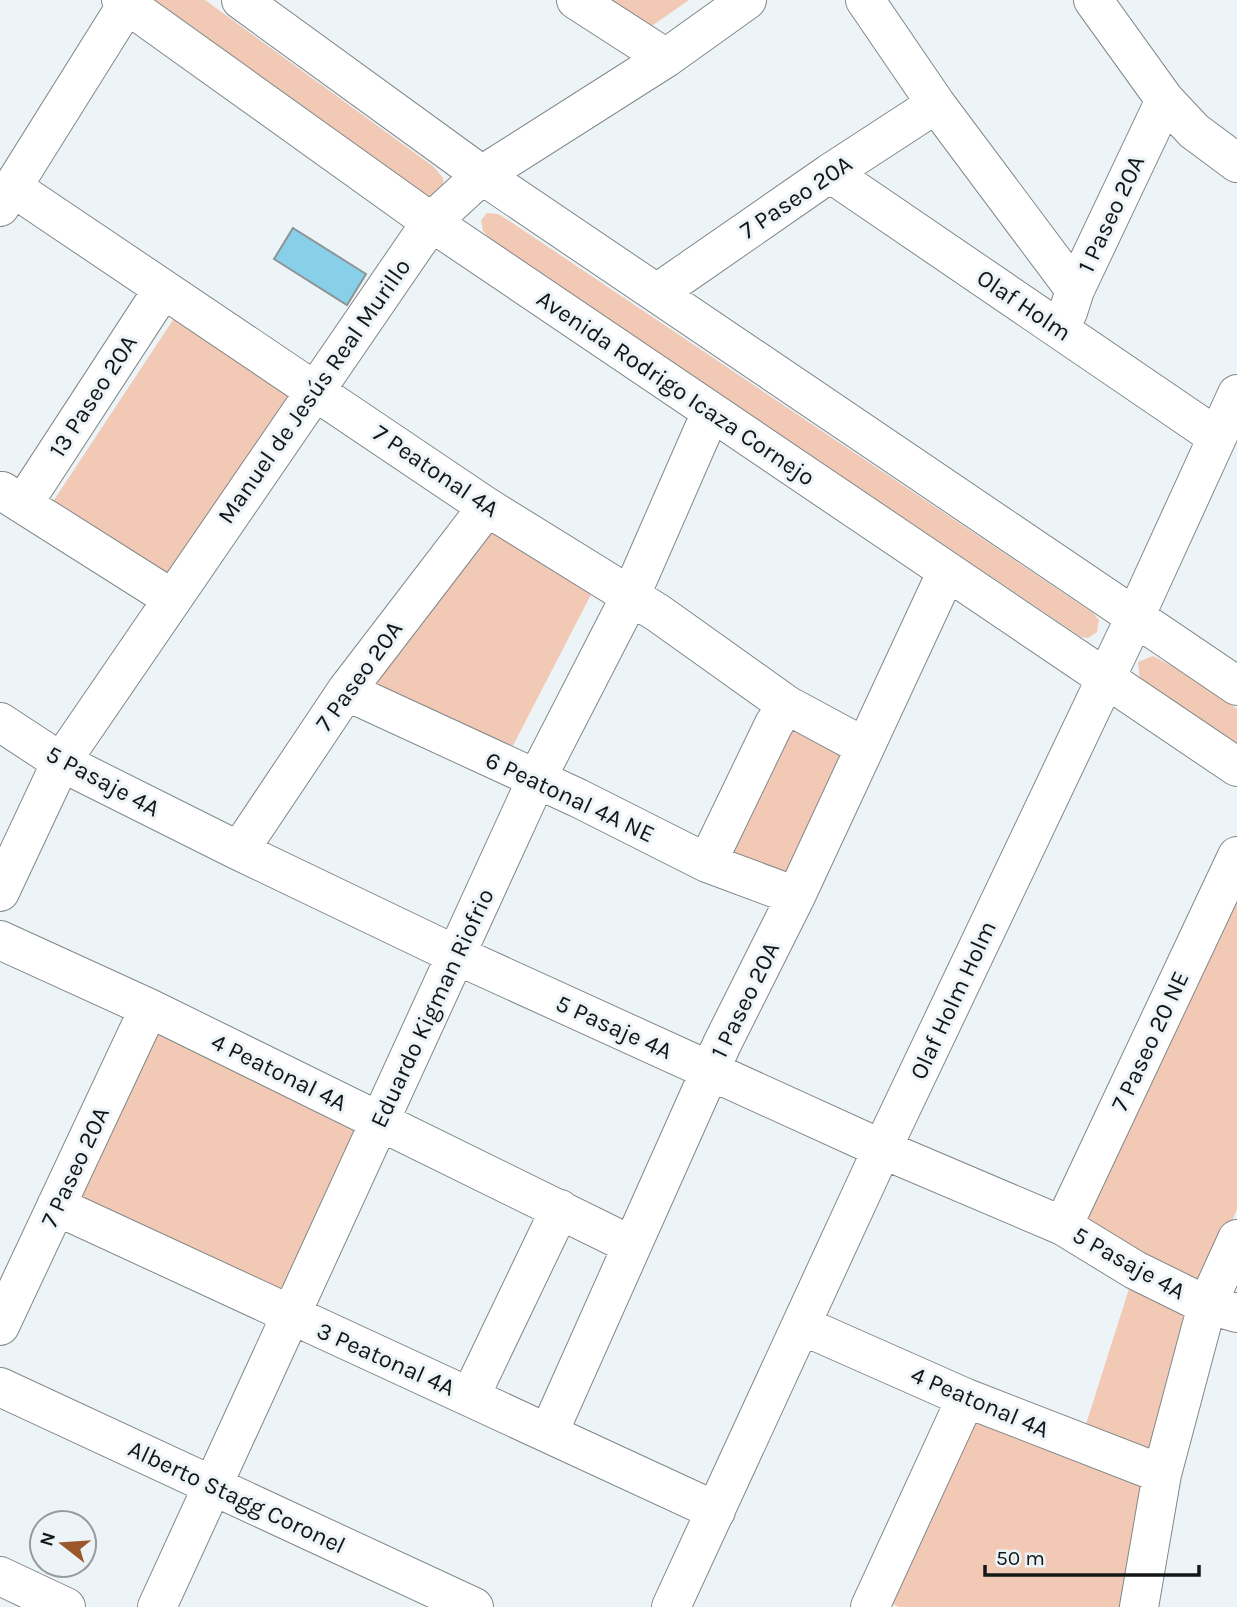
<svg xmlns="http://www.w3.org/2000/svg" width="1237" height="1607" font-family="Karla,sans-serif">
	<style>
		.green { fill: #f1c9b5 }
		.building { fill: #88d0e9; stroke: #8d9496; stroke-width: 2 }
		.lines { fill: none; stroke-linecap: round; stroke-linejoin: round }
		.minor-casing { stroke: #82888a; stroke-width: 40 }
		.minor { stroke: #fff; stroke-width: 38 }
		.labels { text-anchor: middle; stroke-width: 6; stroke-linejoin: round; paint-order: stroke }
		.street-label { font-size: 24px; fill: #141718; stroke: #edf4f7 }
	</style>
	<rect width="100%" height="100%" fill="#edf4f7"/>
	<path class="green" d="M147 0H205L434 167 443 178 444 194 432 201Z
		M601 0H689L646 30Z
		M487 213 498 214 508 220 1093 613 1099 620 1097 632 1088 638 1081 637 491 240 483 231 481 220Z
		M177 314 297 394 166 585 48 509Z
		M488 512 597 583 504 763 348 691Z
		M1153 656 1172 666 1237 709V743L1140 680 1138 662Z
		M778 721 847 755 796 895 711 859Z
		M1237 880V1209L1200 1302 1128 1607H899L876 1596 966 1398 1080 1443 1135 1270 1063 1226Z
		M149 1008 380 1121 291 1316 56 1206Z"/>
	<path class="building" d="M293 228 366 274 347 305 274 259Z"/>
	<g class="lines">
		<g class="minor-casing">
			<path id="minor" d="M121 0 431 222 1237 767
				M241 0 482 175 1237 686
				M576 0 666 58
				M865 0 936 104 1075 290
				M1093 0 1165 100 1194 131 1237 163
				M830 173 1217 437
				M12 187 487 507 658 613 787 705 865 747
				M0 207 127 4
				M657 293 830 173 936 104
				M1068 312 1075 290 1165 100
				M2 491 171 598
				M23 504 163 289
				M346 691 578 798 707 863 796 896
				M0 722 61 762 239 851 456 955 882 1149 1063 1226 1135 1270 1200 1302 1237 1313
				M239 851 346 691 487 507
				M707 863 774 724 787 705
				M0 892 61 762 431 222 482 175 666 58 747 0
				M0 940 149 1008 631 1245
				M56 1206 716 1511
				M1063 1226 1237 856
				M801 1325 966 1398 1162 1474
				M0 1326 149 1008
				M0 1387 474 1607
				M470 1397 560 1209
				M549 1432 722 1044 796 896 947 571
				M0 1576 66 1607
				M157 1607 537 778 631 595 711 412
				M671 1607 882 1149 1135 617 1237 394
				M870 1607 966 1398
				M1139 1607 1162 1474 1207 1305 1237 1239"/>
		</g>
		<use href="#minor" class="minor"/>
	</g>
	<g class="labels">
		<g class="street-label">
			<text transform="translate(796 197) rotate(-34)" y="8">7 Paseo 20A</text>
			<text transform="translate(1111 214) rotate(-65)" y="8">1 Paseo 20A</text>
			<text transform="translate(1024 305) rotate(34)" y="8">Olaf Holm</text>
			<text transform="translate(676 388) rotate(34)" y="8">Avenida Rodrigo Icaza Cornejo</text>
			<text transform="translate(314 391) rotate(-55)" y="8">Manuel de Jesús Real Murillo</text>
			<text transform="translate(93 396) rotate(-57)" y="8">13 Paseo 20A</text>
			<text transform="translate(436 471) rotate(34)" y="8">7 Peatonal 4A</text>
			<text transform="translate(359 676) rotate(-54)" y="8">7 Paseo 20A</text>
			<text transform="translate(103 781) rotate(28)" y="8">5 Pasaje 4A</text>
			<text transform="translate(570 797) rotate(25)" y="8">6 Peatonal 4A NE</text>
			<text transform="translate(745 1000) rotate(-64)" y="8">1 Paseo 20A</text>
			<text transform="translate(953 1000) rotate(-65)" y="8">Olaf Holm Holm</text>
			<text transform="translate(432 1008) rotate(-65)" y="8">Eduardo Kigman Riofrio</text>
			<text transform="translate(614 1027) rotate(24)" y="8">5 Pasaje 4A</text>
			<text transform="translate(1150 1041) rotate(-65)" y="8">7 Paseo 20 NE</text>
			<text transform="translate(279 1072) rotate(26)" y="8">4 Peatonal 4A</text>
			<text transform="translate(75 1167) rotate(-65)" y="8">7 Paseo 20A</text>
			<text transform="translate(1129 1263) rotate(29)" y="8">5 Pasaje 4A</text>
			<text transform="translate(386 1359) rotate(24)" y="8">3 Peatonal 4A</text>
			<text transform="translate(980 1402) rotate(23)" y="8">4 Peatonal 4A</text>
			<text transform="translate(237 1497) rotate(25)" y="8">Alberto Stagg Coronel</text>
		</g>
	</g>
	<g transform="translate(63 1544) rotate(287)"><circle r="33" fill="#edf4f7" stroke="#969c9e" stroke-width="2"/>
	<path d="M0-5L12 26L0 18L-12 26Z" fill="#9c562c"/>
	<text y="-10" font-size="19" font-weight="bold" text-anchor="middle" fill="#141718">N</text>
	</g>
	<path d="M985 1565v10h214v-10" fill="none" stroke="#141718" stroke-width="3.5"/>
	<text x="996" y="1565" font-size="21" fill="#141718" stroke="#edf4f7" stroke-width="5" paint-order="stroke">50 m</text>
</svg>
